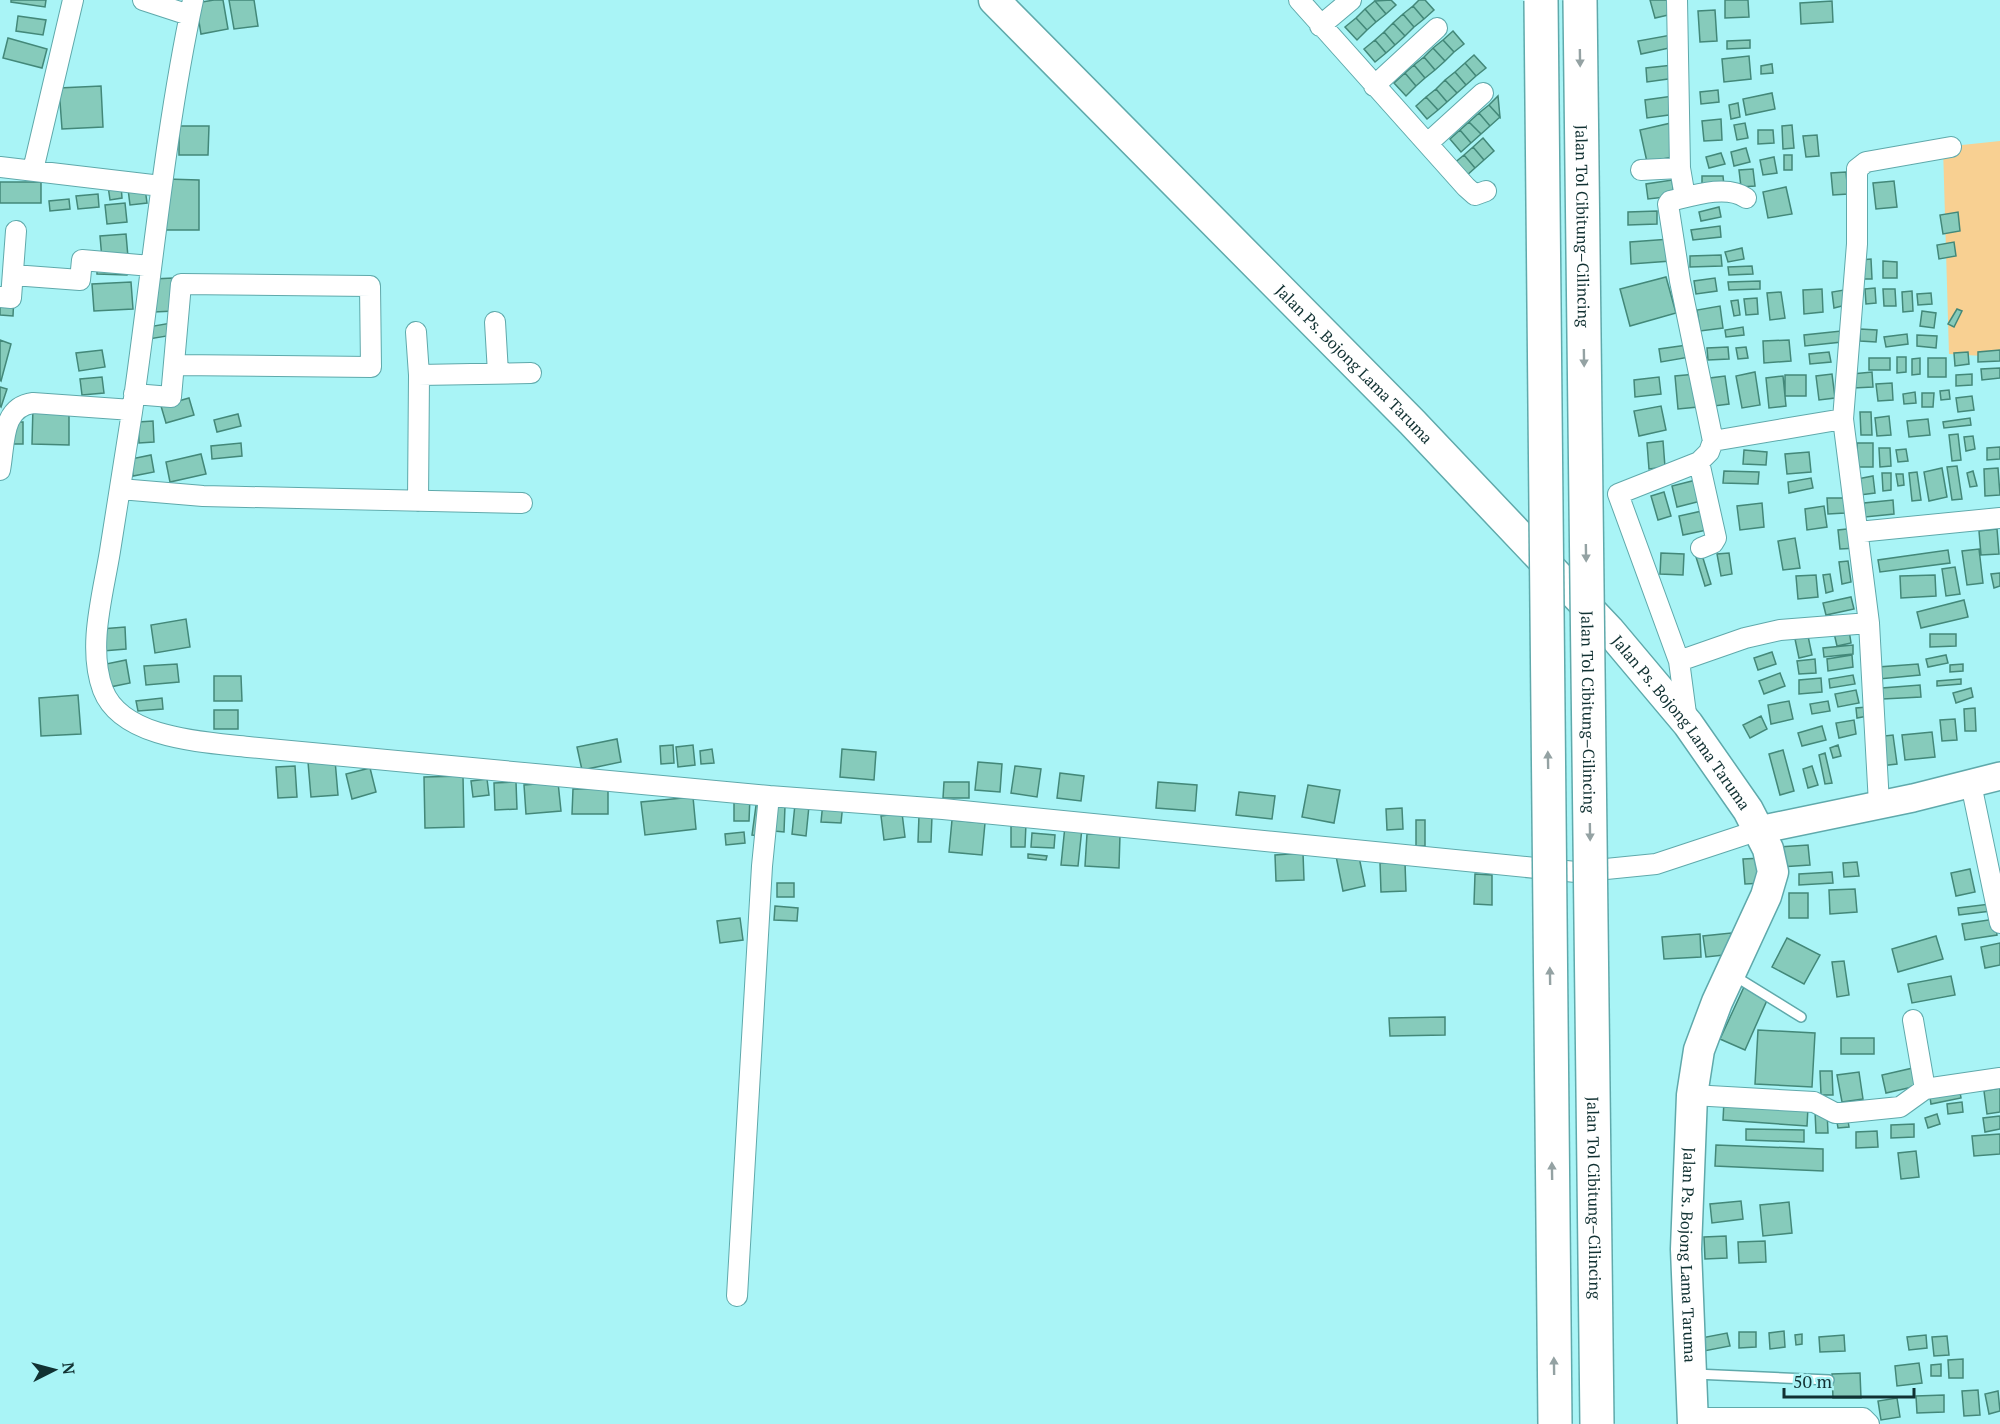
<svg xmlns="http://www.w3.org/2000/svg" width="2000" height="1424" font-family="'PT Serif',serif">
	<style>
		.green { fill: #f8d092 }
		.building { fill: #86cbbb; stroke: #438879; stroke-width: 1.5 }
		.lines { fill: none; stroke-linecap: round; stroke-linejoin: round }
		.lane-casing { stroke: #5fa9ab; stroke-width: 12 }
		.street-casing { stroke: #5fa9ab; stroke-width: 22 }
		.secondary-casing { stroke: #5fa9ab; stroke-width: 30 }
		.primary-casing { stroke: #5fa9ab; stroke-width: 33 }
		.lane { stroke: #fff; stroke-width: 9 }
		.street { stroke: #fff; stroke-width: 20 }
		.secondary { stroke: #fff; stroke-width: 27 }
		.primary { stroke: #fff; stroke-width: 30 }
		.highway-bridge-casing { stroke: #5fa9ab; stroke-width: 36; stroke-linecap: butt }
		.highway-bridge { stroke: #fff; stroke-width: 33 }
		.oneway { fill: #94a2a3 }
		.labels { text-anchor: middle; stroke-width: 5; stroke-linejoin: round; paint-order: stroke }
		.street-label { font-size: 16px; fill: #113132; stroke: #a9f4f6 }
	</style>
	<rect width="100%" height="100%" fill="#a9f4f6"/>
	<path class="green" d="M2000 141V357L1949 354 1943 147Z"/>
	<path class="building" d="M11 0H46L45 7 11 2Z
		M214 0H223L228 29 201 34 196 3Z
		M229 0H254L258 26 234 29Z
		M1391 0 1396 5 1386 14 1375 1Z
		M1419 0H1425L1434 10 1424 19 1413 6Z
		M1650 0H1674L1677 13 1655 18Z
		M1725 0H1748L1749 17 1725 18Z
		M1375 1 1386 14 1376 22 1365 9Z
		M1832 1 1833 22 1801 24 1800 3Z
		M1413 6 1424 19 1414 27 1403 14Z
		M1365 9 1376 22 1367 30 1356 18Z
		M1715 10 1717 41 1700 42 1698 11Z
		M1403 14 1414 27 1405 36 1393 23Z
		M18 16 46 20 43 35 16 31Z
		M1356 18 1367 30 1357 40 1345 27Z
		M1393 23 1405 36 1395 45 1384 32Z
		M1453 31 1464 44 1454 52 1443 40Z
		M1384 32 1395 45 1386 53 1375 40Z
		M1671 35 1674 47 1641 54 1638 41Z
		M8 38 47 49 42 68 3 58Z
		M1375 40 1386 53 1375 62 1364 49Z
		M1443 40 1454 52 1445 61 1433 48Z
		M1750 40V48L1727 49V41Z
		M1433 48 1445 61 1435 70 1424 57Z
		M1474 55 1486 68 1476 76 1465 63Z
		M1749 56 1751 79 1724 82 1722 59Z
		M1424 57 1435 70 1425 78 1414 65Z
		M1465 63 1476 76 1466 85 1455 72Z
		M1772 64 1773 73 1761 74V66Z
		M1414 65 1425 78 1416 86 1405 73Z
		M1673 65 1675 78 1647 82 1646 68Z
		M1455 72 1466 85 1457 93 1445 80Z
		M1405 73 1416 86 1406 96 1394 83Z
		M1445 80 1457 93 1447 102 1436 89Z
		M101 86 103 127 62 129 59 88Z
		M1436 89 1447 102 1438 110 1426 97Z
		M1718 90 1719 102 1701 104 1700 92Z
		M1772 93 1775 109 1746 115 1743 99Z
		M1498 96 1500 117 1489 105Z
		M1673 96 1676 114 1647 118 1645 100Z
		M1426 97 1438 110 1427 119 1416 106Z
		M1738 103 1740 117 1731 119 1729 105Z
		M1489 105 1500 117 1490 126 1479 113Z
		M1479 113 1490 126 1481 134 1469 122Z
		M1721 119 1722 140 1704 141 1702 121Z
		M1469 122 1481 134 1471 143 1460 130Z
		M1671 123 1678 156 1647 162 1640 130Z
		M1745 123 1748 138 1737 140 1734 125Z
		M1792 125 1794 148 1783 149 1782 126Z
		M179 126H209L208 155H179Z
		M1460 130 1471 143 1461 152 1450 139Z
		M1758 130H1773L1774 143 1758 144Z
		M1817 135 1819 156 1806 157 1803 136Z
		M1483 138 1494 151 1484 160 1473 147Z
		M1473 147 1484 160 1475 168 1464 155Z
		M1746 148 1750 162 1734 166 1731 152Z
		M1721 153 1725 164 1709 168 1706 157Z
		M1464 155 1475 168 1465 177 1453 164Z
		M1784 155H1792V170H1784Z
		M1774 157 1777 173 1763 175 1760 160Z
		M1753 169 1755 186 1741 187 1739 170Z
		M1846 172 1848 194 1833 195 1831 173Z
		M1702 176H1723L1724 186 1702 187Z
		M166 179 199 180V230H165Z
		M1672 180 1674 196 1648 199 1646 184Z
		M1894 181 1897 207 1876 209 1873 183Z
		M0 182H41V203H0Z
		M121 185 122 198 110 200 108 186Z
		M1786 187 1792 214 1768 218 1763 192Z
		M145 188 147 203 130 205 128 189Z
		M98 194 99 207 78 209 76 196Z
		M69 199 70 209 50 211 49 201Z
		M125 203 127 222 107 224 105 205Z
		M1719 207 1721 217 1701 221 1699 212Z
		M1657 211V224L1628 225V212Z
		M1958 212 1960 231 1943 234 1940 215Z
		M1720 226 1721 237 1693 240 1691 230Z
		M126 234 128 257 102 259 100 236Z
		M1670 239 1671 261 1631 264 1630 242Z
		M1954 242 1956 256 1939 259 1937 245Z
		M1742 248 1744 259 1728 262 1725 252Z
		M1721 255 1722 266 1690 267V256Z
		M1871 259 1872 279H1861L1860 260Z
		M1883 261 1897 262V278H1883Z
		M97 265 128 266 127 275 97 274Z
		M1752 266 1753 274 1729 275 1728 267Z
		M1666 277 1676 313 1630 326 1620 289Z
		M173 278 174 311 154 312 153 279Z
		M1715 278 1717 291 1696 294 1694 281Z
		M1760 281V289L1729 290 1728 282Z
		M131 282 133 309 94 311 92 284Z
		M1875 288 1876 303 1866 304 1865 289Z
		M1822 289 1823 312 1804 314 1803 290Z
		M1883 289H1895L1896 306H1884Z
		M1844 290 1846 305 1834 308 1832 292Z
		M1912 291 1913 311 1903 312 1902 292Z
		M1781 292 1785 318 1770 320 1767 293Z
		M1931 293 1932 304 1918 305 1917 294Z
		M0 295H14L13 316 0 315Z
		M1757 298 1758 314 1746 315 1744 299Z
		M1738 300 1740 315 1734 316 1731 301Z
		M1720 306 1723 328 1700 331 1697 310Z
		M1957 309 1962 311 1954 327 1948 324Z
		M1922 311 1936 313 1934 328 1920 326Z
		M171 323 173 335 149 339 148 327Z
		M1743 327 1744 335 1726 337 1725 330Z
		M1860 329 1877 330 1876 342 1860 341Z
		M1841 331 1842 342 1805 346 1804 335Z
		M1907 334 1908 344 1886 347 1884 337Z
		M1917 335 1937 336 1936 348 1917 346Z
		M0 340 11 344 1 381 0 380Z
		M1789 340 1791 361 1764 363 1763 341Z
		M1687 345 1690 357 1661 362 1659 349Z
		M1728 347 1729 359 1708 360 1707 348Z
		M1746 347 1748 358 1738 359 1736 348Z
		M102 350 105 367 79 371 76 353Z
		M2000 350V361L1978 362V352Z
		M1829 352 1831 362 1810 364 1809 354Z
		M1968 352 1969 364 1955 366 1954 353Z
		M1897 357H1906V372L1897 373Z
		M1869 358H1890V370H1869Z
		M1920 358V374L1912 375V359Z
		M1928 358H1946V377H1928Z
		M2000 368V378L1982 380 1981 369Z
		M1755 372 1760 405 1742 408 1736 376Z
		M1872 372 1873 387 1853 388 1852 374Z
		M1696 374 1698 407 1678 409 1675 376Z
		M1832 374 1835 398 1819 400 1816 376Z
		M1972 374V385L1956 386V375Z
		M1785 375H1806V396H1785Z
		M1725 376 1729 404 1714 406 1710 378Z
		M1783 376 1786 406 1769 408 1766 378Z
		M102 377 104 393 82 395 80 379Z
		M1659 377 1661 394 1635 397 1634 380Z
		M1892 383 1893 400 1878 401 1876 384Z
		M0 387 7 389 1 407 0 406Z
		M1949 390 1950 399 1941 400 1940 391Z
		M1915 392 1916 403 1904 404 1903 394Z
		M1922 393H1934L1933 407H1922Z
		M1972 396 1974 410 1958 412 1956 398Z
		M189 398 194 415 166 423 161 406Z
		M33 406 69 407V445L32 444Z
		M1661 406 1666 430 1639 436 1634 411Z
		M1860 412H1871L1872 435H1861Z
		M238 414 241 426 217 432 214 420Z
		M1889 416 1891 435 1877 436 1875 418Z
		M1970 418 1971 425 1944 428 1943 422Z
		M1928 419 1930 435 1909 437 1907 421Z
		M153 421 154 442 139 443 138 422Z
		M12 422H23V444H12Z
		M1958 434 1961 460 1952 461 1949 435Z
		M1973 436 1975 449 1966 451 1964 437Z
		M1663 441 1665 467 1649 469 1647 443Z
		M241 443 242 456 212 459 211 446Z
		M1857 443H1873V467H1858Z
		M2000 447V459L1987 460V448Z
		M1879 448H1890L1891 466 1880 467Z
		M1906 449 1908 461 1898 462 1896 450Z
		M1744 450 1767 452 1766 465 1743 464Z
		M1809 452 1811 472 1787 474 1785 454Z
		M201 454 206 474 170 482 166 462Z
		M151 455 154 472 133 476 131 459Z
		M1957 466 1962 499 1952 500 1947 467Z
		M1942 468 1947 497 1929 501 1924 472Z
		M1998 468 2000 495 1985 496 1984 469Z
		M1724 471 1759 472 1758 484 1723 483Z
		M1973 471 1977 486 1970 487 1967 473Z
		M1917 472 1921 500 1912 501 1909 473Z
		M1882 473H1891V490L1883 491Z
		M1896 474H1903L1904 485 1898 486Z
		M1873 476 1875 493 1860 495 1857 479Z
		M1811 478 1813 488 1789 493 1788 482Z
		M1696 480 1701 501 1677 507 1672 486Z
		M1664 492 1671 516 1658 520 1651 496Z
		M1827 498H1845V513L1828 514Z
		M1893 500 1894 514 1865 517 1864 503Z
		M1762 503 1764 527 1740 530 1737 506Z
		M1824 506 1827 527 1807 530 1805 509Z
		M1702 511 1707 530 1683 535 1679 516Z
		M1856 528 1858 548 1840 549 1838 530Z
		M1997 529 1999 554 1981 555 1979 531Z
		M1795 538 1800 568 1783 570 1778 541Z
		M1979 549 1983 583 1967 585 1962 551Z
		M1948 550 1950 563 1880 572 1878 560Z
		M1661 553 1684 554 1683 575 1660 574Z
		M1729 553 1732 574 1721 576 1717 554Z
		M1702 555 1711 584 1705 586 1696 557Z
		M1848 561 1851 582 1842 584 1839 562Z
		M1955 567 1960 594 1946 596 1942 569Z
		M2000 573V586L1994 588 1991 574Z
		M1830 574 1833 591 1826 593 1823 575Z
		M1816 575 1818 597 1798 599 1796 576Z
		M1935 575 1936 596 1901 598 1900 576Z
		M1851 597 1854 609 1826 615 1823 603Z
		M1964 600 1968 617 1921 628 1917 612Z
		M186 619 190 647 155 653 151 625Z
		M125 627 126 649 103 651 101 629Z
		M1849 630 1851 643 1837 646 1834 633Z
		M1930 634H1956V646L1930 647Z
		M1808 636 1812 655 1799 658 1795 639Z
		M1853 645V654L1824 657 1823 648Z
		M1772 652 1776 664 1758 670 1754 658Z
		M1852 655 1853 667 1828 671 1827 659Z
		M1946 655 1948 663 1928 667 1926 659Z
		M1815 659 1816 673 1799 674 1797 661Z
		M126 660 130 683 110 687 106 664Z
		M177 664 179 682 146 685 144 666Z
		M1918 664 1920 675 1879 679 1878 667Z
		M1963 664V671L1950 672V665Z
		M1780 673 1785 686 1764 694 1759 681Z
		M1853 675 1855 684 1830 688 1829 679Z
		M214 676H241L242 701H214Z
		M1821 678 1822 692 1799 694V680Z
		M1961 679V684L1937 686V681Z
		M1920 685 1921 697 1883 699 1882 688Z
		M1971 688 1973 697 1956 703 1953 693Z
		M1856 690 1859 703 1838 707 1835 694Z
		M78 695 81 734 41 736 39 698Z
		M162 698 163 709 138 711 136 701Z
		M1789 701 1793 719 1771 724 1768 705Z
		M1828 701 1830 711 1812 714 1810 704Z
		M1867 707 1868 716 1857 718 1856 708Z
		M1975 708 1976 731H1965L1964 709Z
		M214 710H238V729H214Z
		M1761 716 1767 729 1750 738 1743 725Z
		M1955 719 1957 740 1942 741 1940 720Z
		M1854 720 1856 734 1839 738 1836 723Z
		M1822 726 1826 740 1802 746 1798 733Z
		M1932 732 1935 757 1905 760 1902 735Z
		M1893 735 1897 764 1880 766 1876 737Z
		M617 739 621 762 582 770 577 747Z
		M673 745 674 763 661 764 660 746Z
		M693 745 695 765 678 767 676 747Z
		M1838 745 1841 756 1833 758 1830 748Z
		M712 749 714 763 701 764 700 751Z
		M842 749 876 752 874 780 840 777Z
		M1783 750 1794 791 1780 795 1769 754Z
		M1825 753 1832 783 1825 784 1819 755Z
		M335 760 338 795 311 797 308 762Z
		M978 762 1002 764 1000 792 975 790Z
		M295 766 297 797 278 798 276 767Z
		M1015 766 1041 769 1037 797 1011 793Z
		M1812 766 1818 785 1808 788 1803 769Z
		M370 768 376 792 352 799 346 774Z
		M1060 773 1084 776 1081 801 1057 798Z
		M463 776 464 827 425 828 424 777Z
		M487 779 489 795 473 797 471 781Z
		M516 782 517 809 495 810 494 783Z
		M558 782 561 811 526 814 524 785Z
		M944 782H969V798H943Z
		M1158 782 1197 785 1195 811 1156 808Z
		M1308 785 1340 790 1334 823 1302 817Z
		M573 789H608V814H572Z
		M1239 792 1275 796 1272 819 1236 815Z
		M693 797 696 829 645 835 641 802Z
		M734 797H750L749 821H734Z
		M757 798 766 799 762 836 752 835Z
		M823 802 843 803 841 823 821 822Z
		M795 804 809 806 806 836 792 834Z
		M775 805 785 806 784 832 774 831Z
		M1402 808 1403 829 1387 830 1386 809Z
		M902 813 905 837 884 840 881 816Z
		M919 815 932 816 931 842H918Z
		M952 820 985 823 982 855 949 852Z
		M1416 820H1425V846H1416Z
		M1011 822 1026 823 1025 847H1011Z
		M1065 826 1082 828 1078 866 1061 865Z
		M744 832 745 843 726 845 725 834Z
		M1032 833 1055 835 1054 848 1031 847Z
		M1087 834 1120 835 1119 868 1085 866Z
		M1808 845 1810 865 1780 867 1778 847Z
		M1358 852 1365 886 1343 891 1336 856Z
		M1303 853 1304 880 1276 881 1275 855Z
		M1028 854 1047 856 1046 860 1028 858Z
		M1763 858 1765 883 1745 884 1743 859Z
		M1857 862 1859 876 1844 877 1843 863Z
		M1380 863H1405L1406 891 1381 892Z
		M1970 869 1975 892 1956 896 1951 873Z
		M1832 872 1833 883 1799 885V874Z
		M1475 874 1492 875V905L1474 904Z
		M777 883H794V897H777Z
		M1855 889 1857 912 1830 914 1829 890Z
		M1789 893H1808V918H1789Z
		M1990 904 1991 911 1959 915 1958 908Z
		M775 906 798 908 797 921 774 920Z
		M740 918 743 940 720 943 717 921Z
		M1995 919 1997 935 1965 940 1962 924Z
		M1731 933 1733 954 1706 957 1703 936Z
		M1700 934 1701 957 1664 959 1662 937Z
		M1936 936 1943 959 1898 972 1892 949Z
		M1787 938 1820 955 1804 984 1772 967Z
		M2000 943V965L1985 968 1981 947Z
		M1844 961 1849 995 1837 997 1832 962Z
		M1951 976 1955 995 1912 1003 1908 984Z
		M1744 987 1768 998 1745 1050 1720 1039Z
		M1445 1017V1035L1390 1036 1389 1018Z
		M1758 1030 1815 1033 1812 1087 1755 1084Z
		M1841 1038H1874V1054H1841Z
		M1913 1068 1917 1086 1886 1093 1882 1075Z
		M1820 1071H1832L1833 1095H1821Z
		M1859 1072 1863 1099 1842 1102 1837 1075Z
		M2000 1088V1112L1987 1114 1984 1091Z
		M1960 1092 1961 1098 1931 1104 1930 1097Z
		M1724 1101 1808 1107 1807 1126 1723 1120Z
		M1962 1102 1963 1112 1948 1114 1947 1104Z
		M1815 1111H1827L1828 1133H1816Z
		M1847 1114 1849 1127 1838 1128 1836 1116Z
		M1937 1114 1940 1124 1928 1128 1925 1118Z
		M2000 1116V1129L1985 1132 1983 1118Z
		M1914 1124V1137L1891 1138V1125Z
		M1746 1129 1804 1130V1142L1746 1140Z
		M1877 1131 1878 1147 1856 1148V1132Z
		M2000 1134V1154L1974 1156 1972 1136Z
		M1716 1145 1823 1149V1171L1715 1166Z
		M1916 1151 1919 1177 1901 1179 1898 1153Z
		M1741 1201 1743 1219 1712 1223 1710 1204Z
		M1789 1202 1792 1233 1763 1236 1760 1205Z
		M1726 1236 1727 1258 1705 1259 1704 1237Z
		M1765 1241 1766 1262 1739 1263 1738 1242Z
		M1784 1331 1785 1347 1770 1349 1769 1333Z
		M1739 1332H1756V1347L1739 1348Z
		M1727 1333 1730 1346 1704 1351 1701 1338Z
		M1802 1334V1344L1796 1345 1795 1335Z
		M1844 1335 1845 1351 1820 1352 1819 1337Z
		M1926 1335 1927 1348 1909 1350 1907 1337Z
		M1947 1336 1949 1355 1934 1356 1932 1337Z
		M1963 1359V1378H1949L1948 1360Z
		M1919 1363 1922 1383 1897 1386 1895 1366Z
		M1941 1364V1376H1931V1365Z
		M1860 1373 1861 1398H1833L1832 1374Z
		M1978 1390 1980 1415 1964 1416 1962 1391Z
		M1998 1391 2000 1411 1989 1414 1985 1394Z
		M1944 1395V1412L1917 1413 1916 1396Z
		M1897 1398 1900 1417 1881 1420 1878 1401Z"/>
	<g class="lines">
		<g class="lane-casing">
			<path id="lane" d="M1733 975 1801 1017
				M1695 1374 1829 1380"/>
		</g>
		<g class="street-casing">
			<path id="street" d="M143 0 189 15
				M193 0C164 136 152 275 132 412 125 459 117 505 110 551 103 595 87 647 103 690 122 739 204 742 248 747L769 796 943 809 1576 872 1656 864 1759 830
				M1299 0 1466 187 1475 195 1486 191
				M1677 0 1680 168 1685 197
				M1320 26 1351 0
				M1374 86 1437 28
				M1428 143 1483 93
				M0 167 161 186
				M33 170 73 0
				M1641 170 1680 168
				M13 275 80 280 82 260 151 266
				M0 297 11 298 16 231
				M495 322 498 373
				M416 332 419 375 418 501
				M419 375 531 373
				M134 394 171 397 181 284 370 286 371 367 174 365
				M1713 441 1843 419
				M1699 462 1716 538 1713 543 1701 548
				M0 470C5 444 1 407 33 403L132 410
				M120 489 203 496 522 503
				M1858 532 2000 518
				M1679 661 1745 638 1780 630 1869 623
				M1687 721 1679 661 1618 494 1699 462 1709 452 1713 441 1680 281 1668 204 1670 201C1691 196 1727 184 1746 198
				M1971 784 2000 923
				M1879 804 1869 623 1843 419 1857 244V169L1866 162 1951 147
				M1913 1020 1925 1089
				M1692 1095 1814 1102 1835 1113H1841L1900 1107 1925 1089 2000 1078
				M737 1296 762 866 769 796
				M1693 1418H1863L1869 1424"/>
		</g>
		<g class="secondary-casing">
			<path id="secondary" d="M1759 830 1913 798 2000 776"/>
		</g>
		<g class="primary-casing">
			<g id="primary">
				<path id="s1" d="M994 0 1412 422 1609 630 1688 724 1748 810 1768 849 1773 872 1766 896 1717 1002 1699 1050 1692 1095 1686 1249 1693 1424"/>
			</g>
		</g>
		<use href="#lane" class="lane"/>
		<use href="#street" class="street"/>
		<use href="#secondary" class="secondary"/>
		<use href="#primary" class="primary"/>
		<g class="highway-bridge-casing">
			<g id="highway-bridge">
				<path d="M1541 0 1555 1424"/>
				<path id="s2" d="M1580 0 1597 1424"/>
			</g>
		</g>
		<use href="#highway-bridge" class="highway-bridge"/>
	</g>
	<defs><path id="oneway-solid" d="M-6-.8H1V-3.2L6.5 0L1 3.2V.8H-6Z" transform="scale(1.5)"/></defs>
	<g class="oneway">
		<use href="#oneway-solid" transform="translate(1580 58) rotate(89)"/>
		<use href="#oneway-solid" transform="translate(1584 358) rotate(89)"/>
		<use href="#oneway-solid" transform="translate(1586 553) rotate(89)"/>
		<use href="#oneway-solid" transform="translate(1548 760) rotate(-91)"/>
		<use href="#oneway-solid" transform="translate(1590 832) rotate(89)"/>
		<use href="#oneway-solid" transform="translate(1550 976) rotate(-91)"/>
		<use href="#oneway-solid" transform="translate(1552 1171) rotate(-91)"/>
		<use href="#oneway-solid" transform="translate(1554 1366) rotate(-91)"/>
	</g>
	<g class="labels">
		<g class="street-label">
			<text dy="6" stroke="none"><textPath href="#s2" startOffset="226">Jalan Tol Cibitung–Cilincing</textPath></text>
			<text dy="6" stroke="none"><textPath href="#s1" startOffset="512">Jalan Ps. Bojong Lama Taruma</textPath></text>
			<text dy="6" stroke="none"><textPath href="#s2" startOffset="712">Jalan Tol Cibitung–Cilincing</textPath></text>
			<text dy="6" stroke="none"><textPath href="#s1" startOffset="998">Jalan Ps. Bojong Lama Taruma</textPath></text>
			<text dy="6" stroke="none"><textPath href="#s2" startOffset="1198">Jalan Tol Cibitung–Cilincing</textPath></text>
			<text dy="6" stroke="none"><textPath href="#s1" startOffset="1574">Jalan Ps. Bojong Lama Taruma</textPath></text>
		</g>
	</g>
	<g transform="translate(54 1370) rotate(84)" stroke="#a9f4f6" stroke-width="4.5" paint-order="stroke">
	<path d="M0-4.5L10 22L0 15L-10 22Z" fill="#113132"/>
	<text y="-9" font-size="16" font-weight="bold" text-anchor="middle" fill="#113132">N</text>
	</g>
	<path d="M1784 1388v9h130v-9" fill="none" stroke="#113132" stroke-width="3"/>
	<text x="1793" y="1388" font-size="18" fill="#113132" stroke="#a9f4f6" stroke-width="4.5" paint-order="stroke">50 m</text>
</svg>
